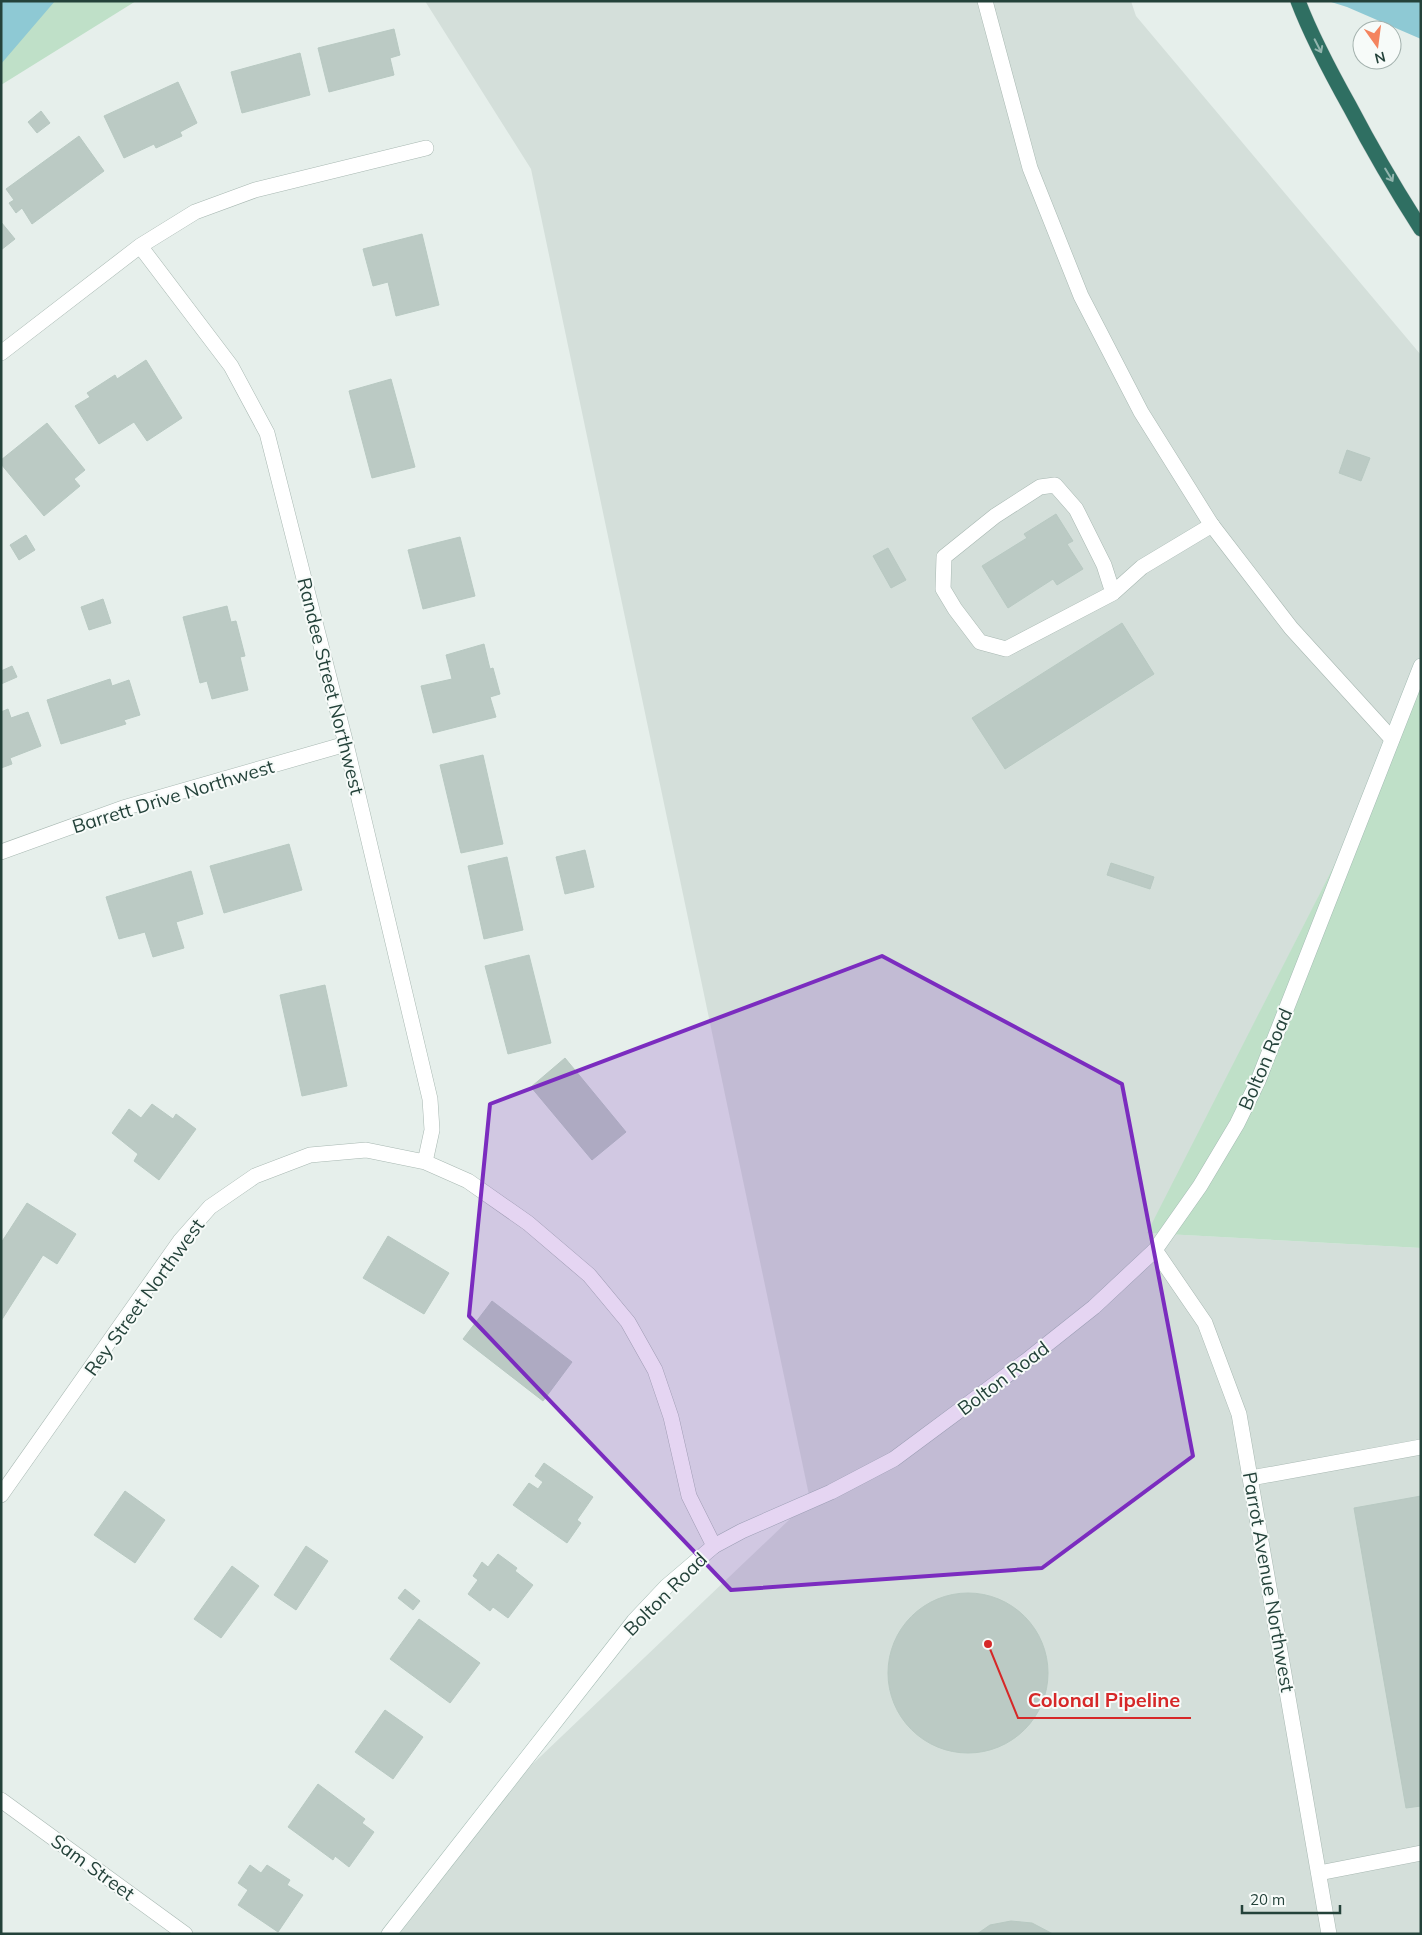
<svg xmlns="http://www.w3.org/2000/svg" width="1422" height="1935" font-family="Mulish,sans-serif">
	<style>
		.built { fill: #d4dfda }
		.green { fill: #bfe0c8 }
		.water { fill: #8ec9d4 }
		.building { fill: #bbcac4; stroke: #b8c9c2 }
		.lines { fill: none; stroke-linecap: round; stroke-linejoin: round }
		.service-casing { stroke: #a8b8b2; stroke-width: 16 }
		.minor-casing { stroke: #a8b8b2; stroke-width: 16 }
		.tertiary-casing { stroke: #a8b8b2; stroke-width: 16 }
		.secondary-casing { stroke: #a4bbb3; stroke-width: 16 }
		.motorway-casing { stroke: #c2cac8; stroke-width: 16 }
		.service { stroke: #fff; stroke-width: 15 }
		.minor { stroke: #fff; stroke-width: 15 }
		.tertiary { stroke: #fff; stroke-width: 15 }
		.secondary { stroke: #fff; stroke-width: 15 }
		.motorway { stroke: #2f6f62; stroke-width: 15 }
		.oneway { stroke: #93b5ae }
		.marked { fill: #7b2cbf; fill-opacity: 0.2; stroke: #7b2cbf; stroke-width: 4; stroke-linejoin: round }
		.labels { text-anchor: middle; stroke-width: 4; stroke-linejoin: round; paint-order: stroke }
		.street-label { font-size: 19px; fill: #24423a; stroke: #f7fbf9 }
		.leader { fill: none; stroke: #d62828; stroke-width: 2 }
		.callout-dot { fill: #d62828; stroke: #f7fbf9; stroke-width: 2 }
		.callout-label { font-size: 20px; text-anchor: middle; font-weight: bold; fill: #d62828; stroke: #f7fbf9; stroke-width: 4; stroke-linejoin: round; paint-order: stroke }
	</style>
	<rect width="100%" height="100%" fill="#e6efeb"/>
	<path class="built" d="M425 1H1131L1136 16 1421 355V681L1372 791 1148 1233 1421 1248V1934H384L458 1835 810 1500 531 169Z"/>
	<path class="green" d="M1 1H136L1 85Z
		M1421 681V1248L1147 1233 1372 791Z"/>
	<path class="water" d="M1 1H55L1 64Z
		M1328 1H1421V39L1347 7Z"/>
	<path class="building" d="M394 29 400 55 390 58 394 75 329 92 318 48Z
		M300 53 310 95 242 113 231 72Z
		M178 82 197 123 180 132 182 136 156 148 154 144 124 158 104 116Z
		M41 111 50 123 37 133 28 122Z
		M79 136 104 171 32 224 22 208 16 213 9 203 14 200 6 189Z
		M1 222 15 239 1 250Z
		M422 234 439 305 396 316 388 282 373 286 363 249Z
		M146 360 182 418 147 441 134 422 99 444 75 406 90 397 87 393 115 375 117 379Z
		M391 379 415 467 372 478 349 391Z
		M47 423 85 470 74 479 80 486 44 516 1 464V460Z
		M1347 450 1370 458 1361 481 1339 473Z
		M1056 514 1073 541 1067 544 1083 569 1057 585 1053 579 1008 608 982 566 1027 538 1024 534Z
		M26 535 35 550 19 560 10 545Z
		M460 537 475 596 423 609 408 550Z
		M888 548 906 580 891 588 873 556Z
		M103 599 111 623 89 630 81 607Z
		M227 606 231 622 236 621 245 656 240 657 248 690 212 699 207 681 200 683 183 617Z
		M1122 623 1154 674 1005 769 972 718Z
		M484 644 490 669 493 668 500 694 490 697 496 717 433 733 421 686 452 679 446 655Z
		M12 666 17 677 1 684V671Z
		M110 679 112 686 129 680 140 715 124 720 126 724 61 744 47 700Z
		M8 709 11 718 28 712 41 746 10 758 12 764 1 768V712Z
		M483 755 503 844 461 853 440 765Z
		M289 844 302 890 224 913 210 866Z
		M585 850 594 887 565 894 556 857Z
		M507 857 523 930 484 939 468 866Z
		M1111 863 1154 877 1150 889 1107 875Z
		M191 871 203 914 176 922 184 948 153 957 145 932 119 939 106 897Z
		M529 955 551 1043 508 1054 485 966Z
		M325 985 347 1086 302 1096 280 995Z
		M565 1058 626 1132 592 1160 531 1087Z
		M152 1104 173 1119 176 1114 196 1129 159 1180 134 1161 138 1154 112 1133 129 1109 141 1118Z
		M27 1203 76 1234 57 1264 43 1255 1 1321V1243Z
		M388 1236 449 1273 424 1314 363 1278Z
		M492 1301 572 1362 543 1401 463 1339Z
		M544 1463 593 1497 577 1520 581 1523 567 1543 513 1505 529 1483 538 1489 543 1482 535 1476Z
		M125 1491 165 1520 135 1563 94 1535Z
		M1421 1496V1806L1406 1808 1354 1508Z
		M306 1546 328 1561 296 1610 274 1595Z
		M498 1554 517 1568 515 1571 533 1585 508 1618 493 1607 490 1611 468 1594 478 1580 473 1576 482 1562 488 1567Z
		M232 1566 259 1586 221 1638 194 1619Z
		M405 1589 420 1601 413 1610 398 1598Z
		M888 1673a80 80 0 1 1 160 0a80 80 0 1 1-160 0Z
		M419 1619 480 1663 450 1703 390 1659Z
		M385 1710 423 1737 393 1779 355 1752Z
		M318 1784 365 1819 362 1823 374 1832 349 1867 335 1856 333 1860 288 1827Z
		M250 1865 261 1873 267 1865 290 1880 287 1885 303 1895 278 1932 238 1905 248 1890 238 1883Z
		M1011 1921 1032 1923 1053 1934H977L990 1925Z"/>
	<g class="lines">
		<g class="service-casing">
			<path id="service" d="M1113 593 1104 565 1076 509 1055 485 1040 487 995 516 944 557 943 589 955 609 980 642 1006 649 1113 593 1142 567 1212 525
				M1251 1478 1421 1447
				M1319 1873 1421 1853"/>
		</g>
		<g class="minor-casing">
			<path id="minor" d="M140 246 231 366 267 433 346 744 430 1099 432 1130 425 1162
				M1 353 140 246 195 212 255 190 426 148
				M1 852 123 808 346 744
				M1155 1250 1205 1323 1239 1414 1329 1934
				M1 1495 180 1241 210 1207 255 1176 310 1155 366 1150 425 1162 468 1181 528 1223 589 1275 628 1322 655 1370 671 1417 689 1496 714 1546
				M1 1800 185 1934"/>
		</g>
		<g class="tertiary-casing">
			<path id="tertiary" d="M985 1 1030 168 1081 296 1141 412 1211 524 1291 628 1392 739"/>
		</g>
		<g class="secondary-casing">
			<path id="secondary" d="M389 1934 634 1621 667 1586 714 1546 742 1531 831 1492 894 1459 1026 1361 1094 1307 1155 1250 1200 1186 1237 1124 1258 1081 1421 666"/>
		</g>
		<g class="motorway-casing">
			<path id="motorway" d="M1298 1C1312 38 1331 73 1350 107 1372 149 1396 190 1421 229"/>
		</g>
		<use href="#service" class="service"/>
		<use href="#minor" class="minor"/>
		<use href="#tertiary" class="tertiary"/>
		<use href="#secondary" class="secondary"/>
		<use href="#motorway" class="motorway"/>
	</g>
	<defs><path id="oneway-shaft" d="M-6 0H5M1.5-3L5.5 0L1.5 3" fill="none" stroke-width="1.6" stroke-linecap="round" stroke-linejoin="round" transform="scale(1.25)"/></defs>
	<g class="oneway">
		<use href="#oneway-shaft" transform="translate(1318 46) rotate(63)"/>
		<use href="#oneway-shaft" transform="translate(1389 175) rotate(59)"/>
	</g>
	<path class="marked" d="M882 956 1122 1084 1193 1456 1042 1568 731 1590 469 1316 490 1104Z"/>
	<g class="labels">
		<g class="street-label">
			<text transform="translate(331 686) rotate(76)" y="7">Randee Street Northwest</text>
			<text transform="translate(173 796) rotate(-17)" y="7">Barrett Drive Northwest</text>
			<text transform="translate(1265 1059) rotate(-67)" y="7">Bolton Road</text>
			<text transform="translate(144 1297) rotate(-54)" y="7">Rey Street Northwest</text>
			<text transform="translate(1003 1378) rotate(-37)" y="7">Bolton Road</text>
			<text transform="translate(1269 1582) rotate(80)" y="7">Parrot Avenue Northwest</text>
			<text transform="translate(665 1594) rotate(-45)" y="7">Bolton Road</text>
			<text transform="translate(93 1867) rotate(36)" y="7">Sam Street</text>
		</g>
	</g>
	<path class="leader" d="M988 1644L1018 1718H1191"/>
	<circle class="callout-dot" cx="988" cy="1644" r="5"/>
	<g class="callout-label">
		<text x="1104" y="1707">Colonal Pipeline</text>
	</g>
	<rect width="1422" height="1935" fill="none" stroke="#24423a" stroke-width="5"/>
	<g transform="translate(1377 45) rotate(166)"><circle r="24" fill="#f7fbf9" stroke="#a3b1ad"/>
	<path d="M0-4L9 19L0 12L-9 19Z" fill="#f4845f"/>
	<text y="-8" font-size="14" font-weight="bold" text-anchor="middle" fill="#24423a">N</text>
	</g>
	<path d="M1242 1905v8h98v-8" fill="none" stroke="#24423a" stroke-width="2.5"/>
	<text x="1250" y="1905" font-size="15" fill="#24423a" stroke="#f7fbf9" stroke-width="4" paint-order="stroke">20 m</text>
</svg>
